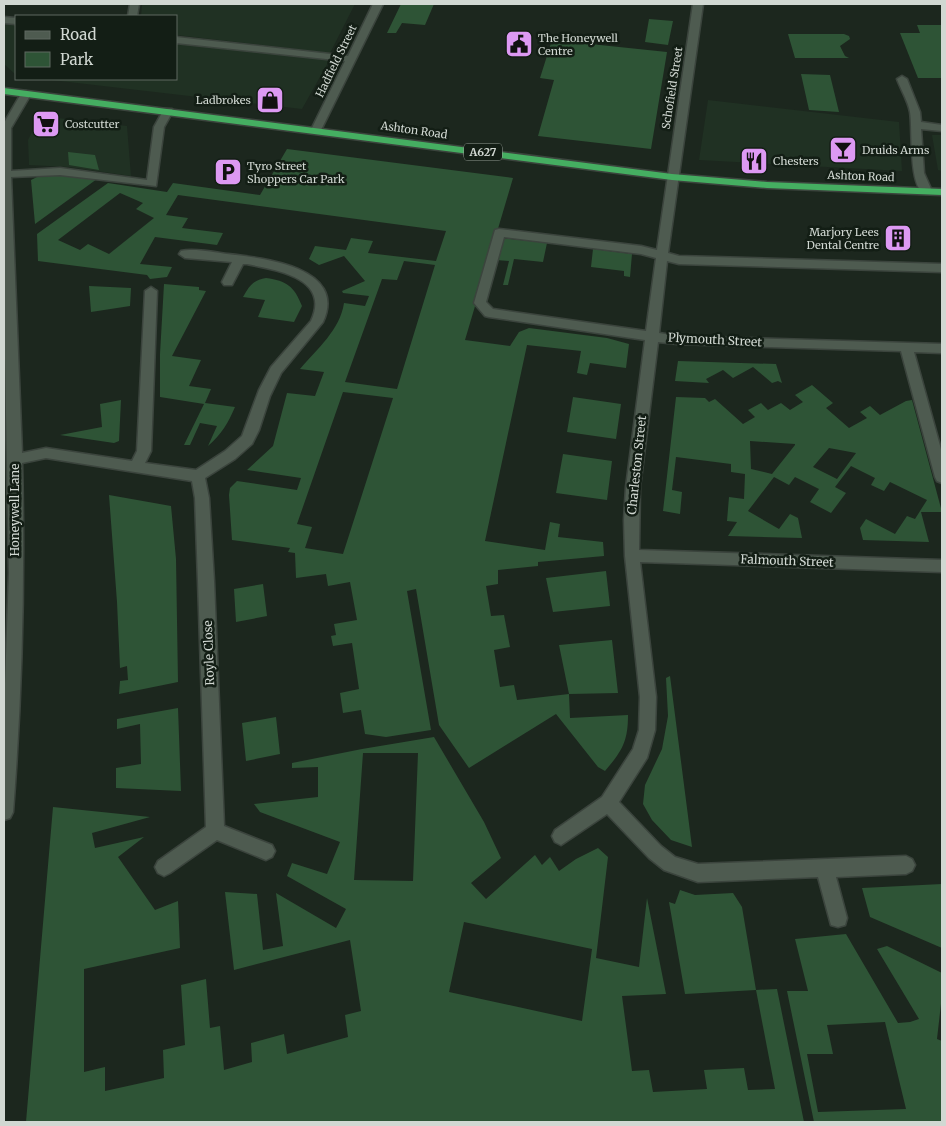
<svg xmlns="http://www.w3.org/2000/svg" width="946" height="1126" font-family="Merriweather,serif">
	<style>
		.built { fill: #203123 }
		.green { fill: #2e5436; fill-rule: evenodd }
		.lines { fill: none; stroke-linecap: round; stroke-linejoin: round }
		.minor-casing { stroke: #3b443d; stroke-width: 3 }
		.highway-casing { stroke: #3b443d; stroke-width: 3 }
		.minor { fill: #4e5b50; fill-rule: evenodd }
		.highway { fill: #45ae61; fill-rule: evenodd }
		.labels { text-anchor: middle; stroke-width: 5; stroke-linejoin: round; paint-order: stroke }
		.far-poi-label { font-size: 11px; fill: #d1d8d2; stroke: #131e15; text-anchor: start }
		.far-street-label { font-size: 11px; fill: #d1d8d2; stroke: #131e15 }
		.shield { fill: #131e15; stroke: #98a099; stroke-width: 1 }
		.shield-label { font-size: 11px; font-weight: bold; fill: #d1d8d2 }
		.street-label { font-size: 12px; fill: #d1d8d2; stroke: #131e15 }
	</style>
	<rect width="100%" height="100%" fill="#1c271e"/>
	<path class="built" d="M142 4H355L330 53 176 35V16H141Z
		M4 22 16 23V75L4 64Z
		M176 41 330 59 302 109 43 79H176Z
		M708 100 899 122 902 171 699 160Z
		M49 117 127 126 131 176 69 167 29 165 28 140 36 124Z
		M932 135H942V171L938 170Z"/>
	<path class="green" d="M401 4H434L425 25 402 23 396 33H387Z
		M649 19 673 21 668 45 645 42Z
		M917 25H942V78H918L900 33H920Z
		M788 34H844L849 36 850 39 840 46 845 56 849 58H795Z
		M552 40 667 52 651 149 538 136 554 80 540 78Z
		M801 74 830 75 839 112 809 110Z
		M287 149 513 178 465 340 510 346 519 332 529 328 607 338 629 344 626 368 590 363 587 375 577 373 581 351 527 345 485 541 545 550 550 522 560 524 558 537 603 542 604 556 538 562V566L498 570V584L486 586 491 616 504 615 510 647 494 650 500 687 514 685 517 700 569 694 559 645 612 640 618 693 569 694 570 718 628 715C628 742 622 751 605 771L598 767 556 714 469 768 439 725 416 589 407 591 431 730 386 737 365 734 361 710 343 713 340 693 359 689 352 643 333 646 331 636 336 635 334 624 357 620 350 582 328 586 326 574 296 578 295 553 288 552 290 548 232 540 229 495 230 488 237 481 297 490 301 478 247 470 273 446 287 393 315 396 324 372 300 369C317 349 340 330 344 303L365 306 369 296 343 293 342 291 365 281 344 256 319 265 309 259 315 246 346 250 351 238 373 241 368 253 436 261 446 231 178 195 166 215 188 218 182 228 223 233 217 245 155 237 140 264 172 267 167 277 150 279 147 275 38 261 37 234 108 183 167 192 173 183 260 195ZM120 193 143 203 136 209 154 218 109 254 88 244 80 250 58 240ZM404 261 435 265 397 389 345 382 382 279 397 280ZM343 392 393 398 343 554 305 548 312 527 297 524Z
		M68 152 95 155 99 170 69 165Z
		M43 174 97 179 35 224 31 180Z
		M501 238 547 243 543 262 514 259 508 285H503L509 261 496 260Z
		M593 249 632 254 630 277 624 276V271L591 267Z
		M266 278C287 281 294 286 302 306L294 322 258 317 265 300 243 297C249 286 253 280 266 278Z
		M164 284 199 287V290L206 291 172 356 201 360 189 386 211 389 205 403 235 407C228 423 222 434 208 446L217 426 200 423 190 445H184L204 404 160 397V354Z
		M89 286 131 288 130 306 91 312Z
		M678 361 776 364 782 383 778 381 772 383 753 367 733 378 723 370 706 379 709 383 675 381Z
		M812 385 833 403 826 408 849 428 867 418 860 412 870 406 880 415 906 401 912 400 942 512H921L929 542 863 540 860 528 866 519 895 534 907 516 915 519 927 500 890 482 884 491 871 485 875 478 851 466 835 487 846 493 831 513 810 502 819 489 795 477 789 485 774 477 748 511 779 529 790 514 798 518 802 538 728 536 737 522 727 521 729 497 744 499 745 474 731 472V464L676 457 672 490 682 492 680 514 663 511 676 397 705 398 709 402 715 399 743 424 755 417 748 410 761 403 768 410 781 403 790 410 803 402 795 395ZM750 441 795 444V445L772 474 751 469ZM829 448 856 453 837 479 813 467Z
		M573 397 621 404 616 439 567 432Z
		M121 400 119 441 114 443 60 435 102 427 100 404Z
		M563 454 612 461 607 500 556 493Z
		M109 495 171 506 176 559 178 682 119 694 120 681 128 680 127 666 120 668 117 602Z
		M606 571 610 606 553 612 546 578Z
		M263 584 267 616 236 622 234 589Z
		M670 676 692 847 671 840 652 820 643 804 645 785 662 749 668 716 666 678Z
		M178 708 181 791 116 788V768L141 764 140 724 117 729V719Z
		M276 717 280 754 246 761 242 723Z
		M434 737 484 822 501 858 471 883 486 899 535 855 542 865 550 857 559 871 576 859 598 848 608 857 596 958 639 967 647 898 666 994 622 996 632 1071 649 1070 653 1092 707 1089 704 1070 744 1068 748 1090 775 1089 756 990 685 994 669 902 675 904 680 890 695 895 733 893 742 907 756 990 777 989 804 1122H26L53 807 150 817 92 833 95 848 144 837 118 857 155 910 178 901 180 948 84 969V1072L105 1067V1091L164 1078 163 1050 185 1045 181 985 206 979 210 1028 220 1026 224 1070 252 1062 251 1043 284 1034 287 1054 348 1037 345 1015 361 1011 350 940 234 970 225 892 257 894 263 950 283 946 276 893 336 928 346 909 287 876 292 863 327 874 340 842 260 812 254 804 318 797V767L292 768V763L362 749ZM363 753H418L413 881 354 880ZM464 922 592 949 582 1021 449 992Z
		M942 884V948L870 917 862 888Z
		M846 934 898 1023 910 1022 919 1019 877 949 887 946 942 973V995L937 1039 942 1041V1122H814L787 991H808L795 939ZM885 1022 906 1109 818 1112 807 1054H833L827 1025Z"/>
	<g class="lines">
		<g class="minor-casing">
			<path id="minor" d="M130 4H139L137 16H128Z
				M373 4H383L321 130 316 133 311 130 345 61 176 43V37L348 56Z
				M693 4H703L668 253 679 256 942 264V272L679 264 667 261 659 333 678 336 942 344V353L914 352 942 453V483L937 481 935 477 901 351 678 344 658 342 640 487 639 550 942 560V572L640 562 656 697 655 730 647 758 619 802 661 846 675 857 698 864 906 856 912 859 915 865 912 871 906 874 836 877 847 918 845 925 838 927 831 925 818 877 698 882 664 870 649 858 607 814 561 845 555 842 552 836 555 830 602 797 633 749 639 730 640 697 625 556 624 520 626 487 645 340 489 317 485 316 474 303 495 230 499 229 641 246 657 250ZM504 237 641 254 656 258 646 331 493 309 486 302Z
				M4 17 16 18V24L4 23Z
				M902 76 907 79 920 112 921 122 942 125V131L921 129 924 173 932 191 926 194C908 190 913 128 910 112 908 101 901 90 897 79Z
				M26 91 31 94 11 128V171L60 168 147 180 154 127 164 109H172L173 111 164 127 156 186 60 175 11 177 22 453 46 448 132 461 137 451 145 291 151 287 157 291 151 451 145 463 196 470 225 451 242 436 259 390 271 367 311 321C331 278 277 270 247 264H243L232 285H224L222 282 232 262 185 258 179 254 181 251C194 248 214 252 227 254 263 258 348 267 323 322L281 373 270 396 259 430 252 444 235 459 205 478 209 498 214 581 224 826 272 845 275 851 272 857 266 860 217 840 170 873 164 876 158 873 155 867 158 861 206 827 198 581 195 498 192 481 46 458 22 463C25 580 22 696 13 812L10 818 4 820V711L9 573 4 305V123L22 92Z"/>
		</g>
		<g class="highway-casing">
			<path id="highway" d="M4 88 672 174 767 182 942 189V195L767 188 672 180 4 94Z"/>
		</g>
		<use href="#minor" class="minor"/>
		<use href="#highway" class="highway"/>
	</g>
	<defs>
		<g id="civic-square" transform="scale(1.4375)"><rect x="-9" y="-9" width="18" height="18" rx="4" fill="#dd99f3" stroke="#131e15"/><path d="M-.6-6.5H3V-4.5H.6V-3L4-1V1h2V6H-6V1h2V-1L-.6-3ZM-1.2 2.5V6h2.4V2.5Z" fill="#111"/></g>
		<g id="shop-square" transform="scale(1.4375)"><rect x="-9" y="-9" width="18" height="18" rx="4" fill="#dd99f3" stroke="#131e15"/><path d="M-5-2.5h2.3a2.7 3.5 0 0 1 5.4 0H5L5.5 6h-11ZM-1.5-2.5h3a1.5 2.3 0 0 0-3 0Z" fill="#111"/></g>
		<g id="supermarket-square" transform="scale(1.4375)"><rect x="-9" y="-9" width="18" height="18" rx="4" fill="#dd99f3" stroke="#131e15"/><path d="M-6-5.5h2.5l.6 2H6L4.5 2H-2.5L-4.4-4H-6ZM-1.5 3.2a1.3 1.3 0 1 0 .1 0ZM3 3.2a1.3 1.3 0 1 0 .1 0Z" fill="#111"/></g>
		<g id="bar-square" transform="scale(1.4375)"><rect x="-9" y="-9" width="18" height="18" rx="4" fill="#dd99f3" stroke="#131e15"/><path d="M-6-5H6L.8 .8V4.5H3.5V6h-7V4.5H-.8V.8Z" fill="#111"/></g>
		<g id="restaurant-square" transform="scale(1.4375)"><rect x="-9" y="-9" width="18" height="18" rx="4" fill="#dd99f3" stroke="#131e15"/><path d="M-5-6h1v4h1v-4h1v4h1v-4h1v5L-1.5 .5V6h-2V.5L-5-1ZM5-6V6H3V1.5H1.5Q1.5-4 5-6Z" fill="#111"/></g>
		<g id="parking-square" transform="scale(1.4375)"><rect x="-9" y="-9" width="18" height="18" rx="4" fill="#dd99f3" stroke="#131e15"/><path d="M-3.5-5.5H1a3.5 3.5 0 0 1 0 7H-1V5.5H-3.5ZM-1-3.4V-.6H.8a1.4 1.4 0 0 0 0-2.8Z" fill="#111"/></g>
		<g id="building-square" transform="scale(1.4375)"><rect x="-9" y="-9" width="18" height="18" rx="4" fill="#dd99f3" stroke="#131e15"/><path d="M-4-6H4V6H1V3H-1V6H-4ZM-2.5-4.3h1.7v1.8h-1.7ZM.8-4.3h1.7v1.8H.8ZM-2.5-1h1.7V.8h-1.7ZM.8-1h1.7V.8H.8Z" fill="#111"/></g>
	</defs>
	<g fill-rule="evenodd">
		<use href="#civic-square" x="519" y="44"/>
		<use href="#shop-square" x="270" y="100"/>
		<use href="#supermarket-square" x="46" y="124"/>
		<use href="#bar-square" x="843" y="150"/>
		<use href="#restaurant-square" x="754" y="161"/>
		<use href="#parking-square" x="228" y="172"/>
		<use href="#building-square" x="898" y="238"/>
	</g>
	<g class="labels">
		<g class="far-poi-label">
			<text x="538" y="42">The Honeywell<tspan x="538" dy="13">Centre</tspan></text>
			<text x="251" y="104" text-anchor="end">Ladbrokes</text>
			<text x="65" y="128">Costcutter</text>
			<text x="862" y="154">Druids Arms</text>
			<text x="773" y="165">Chesters</text>
			<text x="247" y="170">Tyro Street<tspan x="247" dy="13">Shoppers Car Park</tspan></text>
			<text x="879" y="236" text-anchor="end">Marjory Lees<tspan x="879" dy="13">Dental Centre</tspan></text>
		</g>
		<g class="far-street-label">
			<text transform="translate(336 61) rotate(-64)" y="4">Hadfield Street</text>
			<text transform="translate(672 88) rotate(-81)" y="4">Schofield Street</text>
			<text transform="translate(414 130) rotate(8)" y="4">Ashton Road</text>
			<text transform="translate(861 176) rotate(2)" y="4">Ashton Road</text>
		</g>
		<rect class="shield" x="464" y="143.5" width="38" height="17" rx="4"/>
		<g class="shield-label">
			<text x="483" y="156">A627</text>
		</g>
		<g class="street-label">
			<text transform="translate(715 340) rotate(3)" y="4">Plymouth Street</text>
			<text transform="translate(637 465) rotate(-84)" y="4">Charleston Street</text>
			<text transform="translate(15 510) rotate(-90)" y="4">Honeywell Lane</text>
			<text transform="translate(787 561) rotate(2)" y="4">Falmouth Street</text>
			<text transform="translate(209 653) rotate(-92)" y="4">Royle Close</text>
		</g>
	</g>
	<rect width="946" height="1126" fill="none" stroke="#d1d8d2" stroke-width="10"/>
	<rect x="15" y="15" width="162" height="65" fill="#131e15" stroke="#5f6861"/>
	<rect x="25" y="31" width="25" height="8" fill="#4e5b50" stroke="#5f6861"/>
	<text x="60" y="40" font-size="15" fill="#d1d8d2">Road</text>
	<rect x="25" y="52" width="25" height="15" fill="#2e5436" stroke="#5f6861"/>
	<text x="60" y="65" font-size="15" fill="#d1d8d2">Park</text>
</svg>
